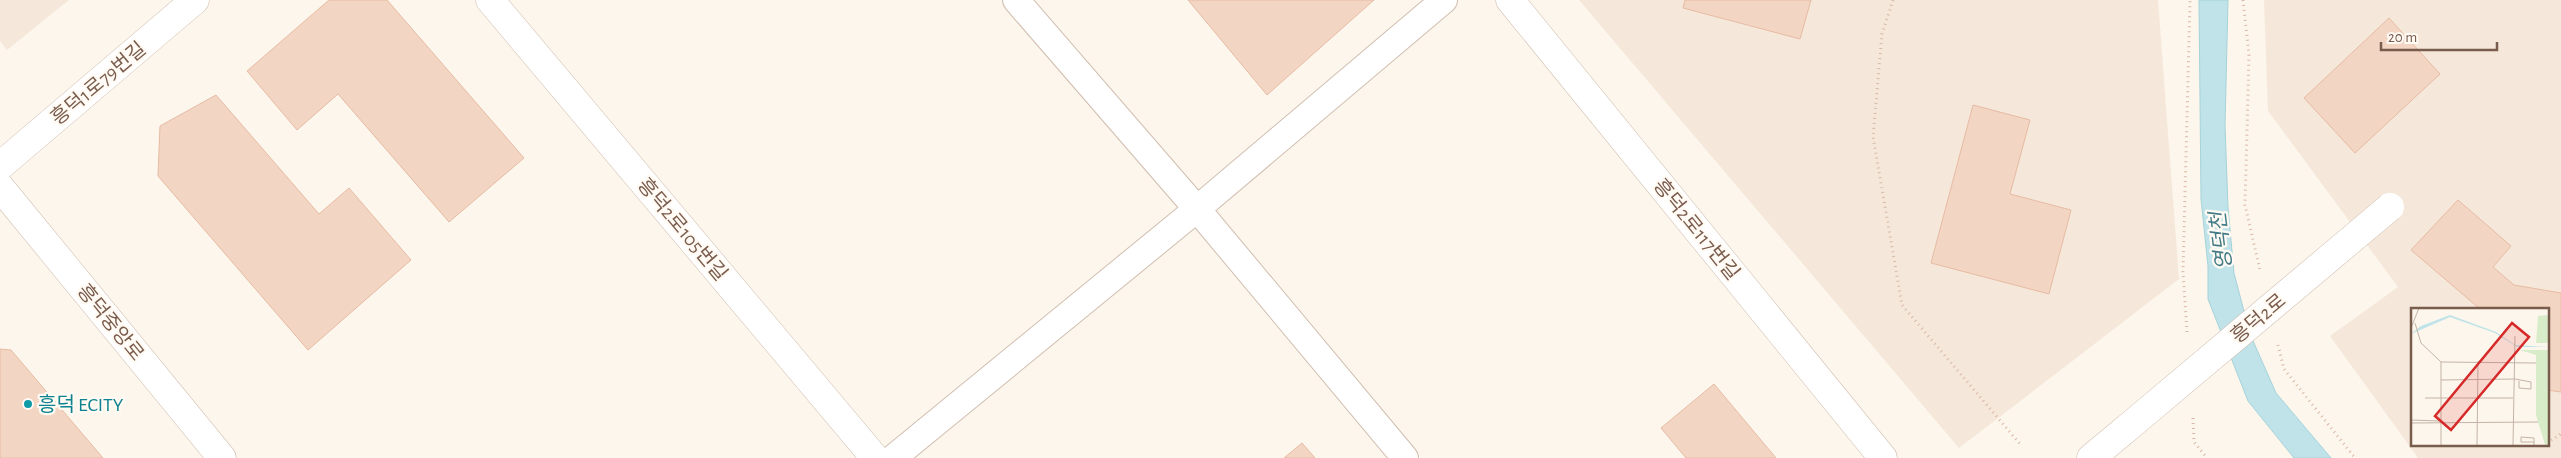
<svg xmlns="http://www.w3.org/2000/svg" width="2561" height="458" font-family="'Alegreya Sans','Noto Sans KR',sans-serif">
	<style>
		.residential { fill: #f5e8da; fill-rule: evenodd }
		.water { fill: #bfe3e8; stroke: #a5d3da }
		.building { fill: #f3d5c3; stroke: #e6bba3 }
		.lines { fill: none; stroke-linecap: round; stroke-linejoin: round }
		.pedestrian-casing { stroke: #d1beb0; stroke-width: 28 }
		.minor-casing { stroke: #d1beb0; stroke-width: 29 }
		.tertiary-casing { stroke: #d1beb0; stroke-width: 29 }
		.path { stroke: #d9b8a5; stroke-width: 3; stroke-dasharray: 1 4; stroke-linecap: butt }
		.pedestrian { stroke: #fff; stroke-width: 26 }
		.minor { stroke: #fff; stroke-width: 28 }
		.tertiary { stroke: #fff; stroke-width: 28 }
		.minor-bridge-casing { stroke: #d1beb0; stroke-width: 29; stroke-linecap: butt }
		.minor-bridge { stroke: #fff; stroke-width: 28 }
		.culture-dot { fill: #0f9aa8; stroke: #fffaf3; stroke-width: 2 }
		.labels { text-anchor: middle; stroke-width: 4.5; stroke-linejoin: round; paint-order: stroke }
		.street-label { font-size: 20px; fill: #7a5c4d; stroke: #fffaf3 }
		.culture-label { font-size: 20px; fill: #0d838f; stroke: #fffaf3; text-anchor: start }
		.water-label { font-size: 21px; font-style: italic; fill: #437c86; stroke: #fffaf3 }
		.inset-road { fill: none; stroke: #c5b3a7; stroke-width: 1 }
		.view { fill: #d62828; fill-opacity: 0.15; stroke: #d62828; stroke-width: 2.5 }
		.inset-edge { fill: none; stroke: #7a5c4d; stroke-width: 2.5 }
	</style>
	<rect width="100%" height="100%" fill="#fdf6ec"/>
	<path class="residential" d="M0 0H69L7 50 0 41Z
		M1579 0H2158L2179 279 1959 448Z
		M2264 0H2561V458H2418L2330 336 2398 287 2268 111ZM2412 309H2547V444H2412Z"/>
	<path class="water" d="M2199 0H2228L2225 126 2228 207 2234 273 2250 334 2276 393 2331 458H2294L2248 401 2208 299V266L2201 199Z"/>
	<path class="building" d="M329 0H387L524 158 449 222 338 94 297 130 247 71Z
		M1188 0H1374L1267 95Z
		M1685 0H1811L1800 39 1683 8Z
		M2389 18 2440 74 2355 153 2304 98Z
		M216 95 319 214 349 188 411 260 308 350 158 176 160 126Z
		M1973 105 2030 120 2010 194 2071 210 2049 294 1931 263Z
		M2458 200 2511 246 2493 267 2514 285 2561 293V392L2547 390V309H2480L2411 250Z
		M0 349 11 350 103 458H0Z
		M1714 384 1776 458H1686L1661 428Z
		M1302 443 1315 458H1284Z"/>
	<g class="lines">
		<g class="pedestrian-casing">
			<path id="pedestrian" d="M1016 0 1197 209 1405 458
				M893 458 1197 209 1444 0"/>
		</g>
		<g class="minor-casing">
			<path id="minor" d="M490 0 875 458
				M1510 0 1883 458
				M0 166 195 0
				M2091 458 2126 429"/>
		</g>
		<g class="tertiary-casing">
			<path id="tertiary" d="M0 187 222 458"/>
		</g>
		<path class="path" d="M1893 0 1882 34 1873 137 1902 305 2020 444
			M2243 0 2249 55 2245 205 2260 270
			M2187 332 2183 272 2190 0
			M2278 345 2284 369 2355 458
			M2193 418 2194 442 2207 458
			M2547 443 2561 434"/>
		<use href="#pedestrian" class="pedestrian"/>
		<use href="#minor" class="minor"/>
		<use href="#tertiary" class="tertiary"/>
		<g class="minor-bridge-casing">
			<path id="minor-bridge" d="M2126 429 2390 207"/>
		</g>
		<use href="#minor-bridge" class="minor-bridge"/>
	</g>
	<circle class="culture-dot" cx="28" cy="404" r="5"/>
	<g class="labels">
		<g class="street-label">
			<text transform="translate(98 83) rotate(-40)" y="7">흥덕1로79번길</text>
			<text transform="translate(683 229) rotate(50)" y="7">흥덕2로105번길</text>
			<text transform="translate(1697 229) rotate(51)" y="7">흥덕2로117번길</text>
			<text transform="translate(2258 318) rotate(-40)" y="7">흥덕2로</text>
			<text transform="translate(111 322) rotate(51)" y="7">흥덕중앙로</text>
		</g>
		<g class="culture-label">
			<text x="38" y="411">흥덕 ECITY</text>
		</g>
		<g class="water-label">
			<text transform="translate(2221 241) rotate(-97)" y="7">영덕천</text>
		</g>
	</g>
	<g transform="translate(2411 308)">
		<rect width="138" height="138" fill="#fdf6ec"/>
		<path d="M137 7V35H125L127 8ZM109 42H137V137H134L125 107V47Z" fill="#d8ecc9"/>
		<path d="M39 7 85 24 104 37 137 39H106L84 25 39 9 0 26 10 18Z" fill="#bfe3e8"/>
		<path class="inset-road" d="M4 15 10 35 30 54M0 20 8 0M30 54 125 55M30 54V137M30 72 104 71 120 74V81L108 80V73M14 90H102M0 112 28 113M0 115 127 114M66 137 67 53M102 137 104 28M123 137V130L110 129V134H123"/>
		<path class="view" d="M101 15 118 29 40 122 24 108Z"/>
		<rect width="138" height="138" class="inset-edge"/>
	</g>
	<path d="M2381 42v8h116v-8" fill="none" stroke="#7a5c4d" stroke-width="2.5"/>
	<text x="2388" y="42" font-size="15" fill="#7a5c4d" stroke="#fffaf3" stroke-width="4" paint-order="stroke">20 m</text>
</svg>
